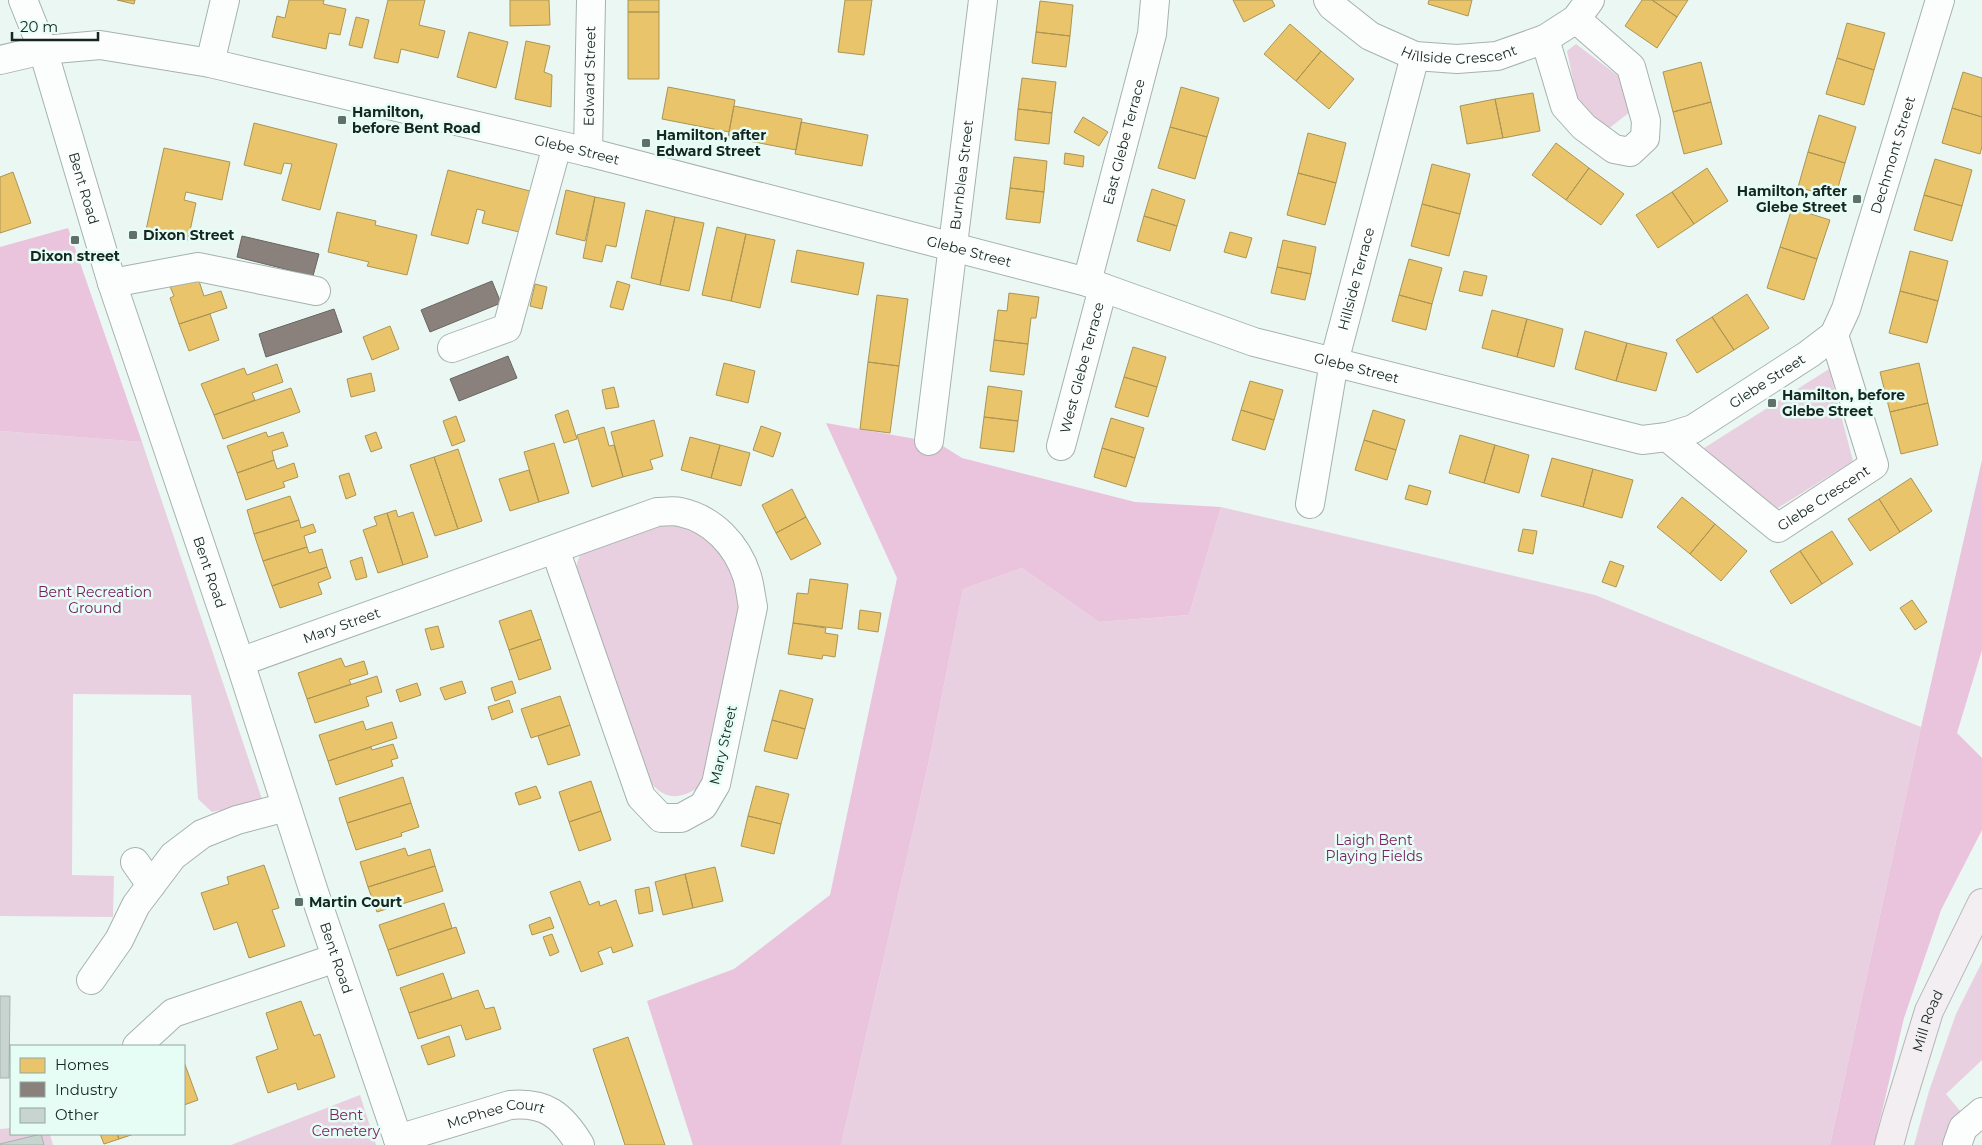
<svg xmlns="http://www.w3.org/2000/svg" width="1982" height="1145" font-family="Montserrat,sans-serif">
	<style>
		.green { fill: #e9d0e0 }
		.forest { fill: #eac3dd }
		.homes { fill: #e9c46a; stroke: #aa9554 }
		.industry { fill: #8a817c; stroke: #676661 }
		.building { fill: #c7d4d0; stroke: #a6b3ae }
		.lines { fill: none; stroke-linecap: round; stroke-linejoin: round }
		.minor-casing { stroke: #a6b2ae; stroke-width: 30 }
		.major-casing { stroke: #bab4ba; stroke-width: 30 }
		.minor { stroke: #fcfefd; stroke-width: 28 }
		.major { stroke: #f3eef1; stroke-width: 28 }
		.poi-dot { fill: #616f6a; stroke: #e5fdf5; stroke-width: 2 }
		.labels { text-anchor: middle; stroke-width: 5; stroke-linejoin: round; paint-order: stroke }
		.street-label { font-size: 14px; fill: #162621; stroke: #e5fdf5 }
		.poi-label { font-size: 14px; font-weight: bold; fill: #162621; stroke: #e5fdf5; text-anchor: start }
		.park-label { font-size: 14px; fill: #7c2061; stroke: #e5fdf5 }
	</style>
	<rect width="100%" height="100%" fill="#ebf7f3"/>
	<path class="green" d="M1576 44 1621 78 1630 112 1608 129 1586 112 1577 99 1567 51Z
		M1829 369 1853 461 1775 510 1704 448Z
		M0 431 142 442 263 802 212 812 198 799 191 695 73 694 72 875 114 876 113 917 0 916Z
		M1221 507 1595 595 1921 727 1830 1145H841L929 761 963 589 1022 568 1099 622 1189 615Z
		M672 525C696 531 718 543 731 564 739 576 739 607 739 621L702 785C682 799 666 802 649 781L576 574C576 562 579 556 586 546L651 526Z
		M1982 962V1060L1946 1094 1961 1112 1942 1145H1914L1929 1091 1956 1014Z
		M360 1095 376 1145H231Z
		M11 1128V1134H50L53 1145H0V1129Z"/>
	<path class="forest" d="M68 228 142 442 0 431V247Z
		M826 423 938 443 962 458 1135 502 1221 507 1189 615 1099 622 1022 568 963 589 929 761 841 1145H693L647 1001 734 969 830 895 897 578Z
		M1982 460V650L1957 733 1982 758V830L1941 910 1904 1018 1874 1145H1830L1921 727Z"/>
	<path class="homes" d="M117 0H135L134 4Z
		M289 0H324L323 4 346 9 340 35 329 33 326 49 272 37 277 16 285 18Z
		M388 0H425L419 25 445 31 438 58 401 49 398 63 374 58Z
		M510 0H549L550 25 510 26Z
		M628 0H659V12H628Z
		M845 0H872L864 55 838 52Z
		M1233 0H1272L1275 6 1244 22Z
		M1429 0H1472L1468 16 1428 4Z
		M1642 0H1652L1677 17 1657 48 1625 26Z
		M1652 0H1688L1677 17Z
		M1040 1 1073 5 1070 36 1036 32Z
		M628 12H659V79H628Z
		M356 17 369 20 362 48 349 45Z
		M1847 23 1885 33 1874 70 1837 58Z
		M1290 24 1321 51 1296 81 1264 54Z
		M469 32 508 42 496 88 457 77Z
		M1036 32 1070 36 1066 67 1032 63Z
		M526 41 550 46 544 72 552 75 551 107 515 99Z
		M1321 51 1354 79 1329 109 1296 81Z
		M1837 58 1874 70 1864 105 1826 94Z
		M1701 62 1711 102 1673 112 1663 72Z
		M1963 72 1982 78V117L1952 108Z
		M1022 78 1056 82 1052 113 1018 109Z
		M668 87 735 100 729 132 662 119Z
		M1181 87 1219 98 1207 137 1170 127Z
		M1533 93 1540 131 1503 138 1495 99Z
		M1495 99 1503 138 1467 144 1460 106Z
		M1711 102 1722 144 1684 154 1673 112Z
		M734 106 802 119 796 150 728 137Z
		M1952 108 1982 117V146L1980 154 1942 143Z
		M1018 109 1052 113 1049 144 1015 140Z
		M1819 115 1856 127 1845 163 1808 152Z
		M1083 117 1108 132 1099 146 1074 132Z
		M801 122 868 135 862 166 795 154Z
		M254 123 337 144 320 210 282 200 292 164 284 163 281 174 244 165Z
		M1170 127 1207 137 1195 179 1158 168Z
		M1308 133 1346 143 1336 183 1298 173Z
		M1556 143 1589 168 1566 200 1532 175Z
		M164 148 230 162 222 200 186 192 184 200 196 203 188 240 146 230Z
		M1808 152 1845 163 1835 198 1798 187Z
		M1065 153 1084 156 1083 167 1064 164Z
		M1014 157 1047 161 1044 192 1010 188Z
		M1935 159 1972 170 1962 206 1924 195Z
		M1432 164 1470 174 1460 214 1422 204Z
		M1589 168 1624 194 1601 225 1566 200Z
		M1707 168 1728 201 1694 224 1672 192Z
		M448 170 530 191 519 232 482 223 485 211 477 209 468 244 431 235Z
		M13 172 31 223 0 233V177Z
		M1298 173 1336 183 1325 225 1287 215Z
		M1010 188 1044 192 1040 223 1006 219Z
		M1152 189 1185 200 1177 226 1144 216Z
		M566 190 595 197 585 241 556 234Z
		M1672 192 1694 224 1658 248 1636 215Z
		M1924 195 1962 206 1952 241 1914 230Z
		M595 197 625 203 616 247 606 245 602 262 583 258Z
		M1422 204 1460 214 1449 256 1411 246Z
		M1792 208 1830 220 1817 259 1780 247Z
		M646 210 675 217 660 285 631 278Z
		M337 212 376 221 375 225 417 235 407 275 367 266 369 262 328 252Z
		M1144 216 1177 226 1170 251 1137 241Z
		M675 217 704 223 689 291 660 285Z
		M717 227 746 234 731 301 702 295Z
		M1230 232 1252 238 1246 258 1224 252Z
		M746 234 775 240 760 308 731 301Z
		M1283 240 1316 247 1311 274 1277 267Z
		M1780 247 1817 259 1804 300 1767 288Z
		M797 250 864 263 858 295 791 282Z
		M1910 251 1948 261 1938 301 1900 291Z
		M1409 259 1442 268 1432 304 1399 295Z
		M1277 267 1311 274 1305 300 1271 293Z
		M1464 271 1487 276 1482 296 1459 291Z
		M197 275 204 296 221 291 227 308 179 324 170 298 174 296 169 284Z
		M617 281 630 285 623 310 610 307Z
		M535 284 547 287 542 309 530 306Z
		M1900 291 1938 301 1927 343 1889 333Z
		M1009 293 1039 297 1036 318H1031L1028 344 994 340 998 310 1007 311Z
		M1747 294 1769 328 1734 350 1712 317Z
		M877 295 908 299 899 366 868 362Z
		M1399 295 1432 304 1426 330 1392 321Z
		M1492 310 1527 319 1517 357 1482 348Z
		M210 314 219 340 189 351 179 324Z
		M1712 317 1734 350 1697 373 1676 340Z
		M1527 319 1563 329 1554 367 1517 357Z
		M390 326 399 349 372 360 363 337Z
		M1585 331 1627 343 1616 381 1575 369Z
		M994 340 1028 344 1024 375 990 371Z
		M1627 343 1667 353 1656 391 1616 381Z
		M1133 347 1166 357 1157 387 1124 377Z
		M868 362 899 366 890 433 860 429Z
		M724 363 755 371 748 403 716 395Z
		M1919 363 1928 403 1890 412 1880 372Z
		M277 364 283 382 252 393 255 400 214 415 201 384 244 368 247 375Z
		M371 373 375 391 351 397 347 379Z
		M1124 377 1157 387 1148 417 1115 407Z
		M1250 381 1283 390 1274 420 1241 410Z
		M988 386 1022 391 1018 421 984 417Z
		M614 387 619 407 606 409 602 390Z
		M291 388 300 412 223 439 214 415Z
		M1928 403 1938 445 1901 454 1890 412Z
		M568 410 577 439 564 443 555 415Z
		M1241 410 1274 420 1265 450 1232 440Z
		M1373 410 1405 420 1396 450 1364 440Z
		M456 416 465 441 452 446 443 421Z
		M984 417 1018 421 1014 452 980 448Z
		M1111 418 1144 428 1135 458 1102 448Z
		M654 420 663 456 650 460 653 469 623 477 611 432Z
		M761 426 781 433 773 457 753 450Z
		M604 427 609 446 614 445 623 477 592 487 577 435Z
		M266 432 268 437 283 432 288 446 272 451 274 460 237 473 227 446Z
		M376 432 382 448 371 452 365 436Z
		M1460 435 1495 445 1484 483 1449 473Z
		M690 437 720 445 711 478 681 470Z
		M1364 440 1396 450 1387 480 1355 470Z
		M554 443 569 493 539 502 524 452Z
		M720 445 750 453 741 486 711 478Z
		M1495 445 1529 455 1519 493 1484 483Z
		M1102 448 1135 458 1126 487 1094 477Z
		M458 449 482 521 458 529 434 457Z
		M434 457 458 529 435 536 410 465Z
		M1552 458 1593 469 1583 507 1541 496Z
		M274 460 277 469 294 463 298 477 283 482 285 487 246 500 237 473Z
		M1593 469 1633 480 1622 518 1583 507Z
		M529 470 539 502 510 511 499 479Z
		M349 473 356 495 346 499 339 476Z
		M1911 478 1932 511 1900 532 1879 499Z
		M1409 485 1431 491 1427 505 1405 499Z
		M792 489 806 517 776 533 762 505Z
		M290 496 299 520 254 534 247 510Z
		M1682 497 1715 524 1690 554 1657 527Z
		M1879 499 1900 532 1870 551 1848 519Z
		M396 510 398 517 413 512 428 557 403 565 387 513Z
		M387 513 403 565 378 573 363 530 377 525 374 517Z
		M806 517 821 544 791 560 776 533Z
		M299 520 301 528 313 524 316 532 304 536 307 547 263 561 254 534Z
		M1715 524 1747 551 1721 581 1690 554Z
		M1523 529 1537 531 1533 554 1518 551Z
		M1832 531 1853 564 1822 584 1800 551Z
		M307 547 309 553 322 549 327 567 272 586 263 561Z
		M1800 551 1822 584 1791 604 1770 571Z
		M362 557 367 577 356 580 350 561Z
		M1610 561 1624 566 1616 587 1602 582Z
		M327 567 331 578 318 583 322 594 280 608 272 586Z
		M810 579 848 584 842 629 793 623 797 593 808 594Z
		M1912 600 1927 622 1915 630 1900 608Z
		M531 610 541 639 509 650 499 621Z
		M860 610 881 613 878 632 858 629Z
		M793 623 826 628 825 633 838 635 835 657 823 655 822 659 788 654Z
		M438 626 444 647 431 650 425 629Z
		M541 639 551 669 519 680 509 650Z
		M341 658 345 667 364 661 368 674 349 680 351 684 307 699 298 673Z
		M377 676 382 692 366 697 369 706 315 723 307 699Z
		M462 681 466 693 445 700 440 688Z
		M512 681 516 693 495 701 491 688Z
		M417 683 421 695 400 702 396 690Z
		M780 690 813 699 805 729 772 720Z
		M560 696 570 725 531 738 521 709Z
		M509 700 513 712 492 720 488 707Z
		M772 720 805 729 797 759 764 751Z
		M363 721 366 730 392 722 397 738 328 761 319 735Z
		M570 725 580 755 548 765 538 736Z
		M393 744 398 758 391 760 393 766 336 785 328 761 371 747 372 750Z
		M403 777 411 803 347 823 339 798Z
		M591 781 601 811 569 822 559 792Z
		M536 786 541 798 519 805 515 793Z
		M756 786 789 794 781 824 748 816Z
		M411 803 419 827 401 833 402 836 356 850 347 823Z
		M601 811 611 840 579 851 569 822Z
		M748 816 781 824 774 854 741 846Z
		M405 848 408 856 430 849 435 866 368 887 360 862Z
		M264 865 279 908 272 910 285 946 249 958 237 922 214 930 201 893 229 884 227 877Z
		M435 866 443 891 377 912 368 887Z
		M715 867 723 901 693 908 685 874Z
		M685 874 693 908 663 915 655 882Z
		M580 881 589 905 599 901 600 906 616 900 633 946 613 953 611 947 598 952 603 964 581 972 550 892Z
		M649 887 653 911 639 914 635 890Z
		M444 903 452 928 388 950 379 925Z
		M550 917 554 928 532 935 529 925Z
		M456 927 465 953 397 976 388 950Z
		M552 934 559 952 550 956 543 937Z
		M443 973 452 999 409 1013 400 988Z
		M478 990 485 1009 494 1007 501 1029 466 1040 461 1025 418 1039 409 1013Z
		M301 1001 314 1036 320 1034 335 1077 298 1090 296 1083 268 1093 256 1057 278 1049 266 1013Z
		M449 1036 455 1056 428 1065 421 1046Z
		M628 1037 665 1145H625L593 1049Z
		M184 1062 198 1100 184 1105Z
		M100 1134H117L119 1139 104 1144Z
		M117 1134H134L119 1139Z"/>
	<path class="industry" d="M242 236 319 254 313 276 237 257Z
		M492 281 501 303 430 332 421 310Z
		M334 309 342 332 266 357 259 334Z
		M508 356 517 378 459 401 450 379Z"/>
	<path class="building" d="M0 996H10L9 1078H0Z
		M41 1134 44 1145H0V1144Z"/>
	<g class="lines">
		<g class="minor-casing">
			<g id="minor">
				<path id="s1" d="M23 0 43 50 112 283 240 662 314 892 400 1145"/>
				<path id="s2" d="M1328 0 1332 6 1370 36 1415 56 1457 59 1497 56 1545 39 1576 19 1590 0"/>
				<path d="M1545 39 1565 106 1584 127 1614 149 1630 152 1645 138 1646 121 1631 67 1576 19"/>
				<path id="s3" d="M0 60 43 50 100 45 210 63 588 152 1087 282 1254 342 1642 440 1667 437 1693 429 1809 354 1834 335 1846 309 1940 0"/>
				<path d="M210 63 225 0"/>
				<path id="s4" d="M588 152 591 0"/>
				<path id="s5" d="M1087 282 1152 34 1155 0"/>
				<path d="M112 283 198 267 316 291"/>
				<path d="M452 348 507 328 557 146"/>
				<path id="s6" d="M1667 437 1778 528 1874 465 1834 335"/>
				<path id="s7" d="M929 441 983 0"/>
				<path id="s8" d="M1061 446 1103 288"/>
				<path id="s9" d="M1310 504 1334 362 1415 56"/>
				<path id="s10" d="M240 662 657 512C664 512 673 510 680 512 713 519 737 545 747 576 750 586 751 597 753 607L716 784 703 806 681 818H661L641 797 555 549"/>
				<path d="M135 862 151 885"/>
				<path d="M91 980 119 940 136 905 173 856 202 834 237 820 286 807"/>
				<path d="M137 1046 173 1013 336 958"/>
				<path id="s11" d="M398 1139 510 1105C546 1102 562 1115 580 1145"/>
				<path d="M1957 1145 1963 1128 1982 1112"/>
			</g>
		</g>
		<g class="major-casing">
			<g id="major">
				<path id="s12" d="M1889 1145 1896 1119 1929 1011 1982 903"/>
			</g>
		</g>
		<use href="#minor" class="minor"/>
		<use href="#major" class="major"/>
	</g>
	<g class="poi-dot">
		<rect x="337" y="115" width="10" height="10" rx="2.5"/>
		<rect x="641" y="138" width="10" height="10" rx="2.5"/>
		<rect x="1852" y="194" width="10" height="10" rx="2.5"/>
		<rect x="128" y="230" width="10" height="10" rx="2.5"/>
		<rect x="70" y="235" width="10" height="10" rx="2.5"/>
		<rect x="1767" y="398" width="10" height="10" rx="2.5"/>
		<rect x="294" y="897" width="10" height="10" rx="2.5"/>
	</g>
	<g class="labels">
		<g class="street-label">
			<text dy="5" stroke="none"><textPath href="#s2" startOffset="149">Hillside Crescent</textPath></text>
			<text dy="5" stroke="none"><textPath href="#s4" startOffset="76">Edward Street</textPath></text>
			<text dy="5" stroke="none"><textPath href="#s5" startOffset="145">East Glebe Terrace</textPath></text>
			<text dy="5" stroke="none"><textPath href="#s3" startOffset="590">Glebe Street</textPath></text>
			<text dy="5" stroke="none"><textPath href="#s3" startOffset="2106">Dechmont Street</textPath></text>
			<text dy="5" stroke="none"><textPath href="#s7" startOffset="268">Burnblea Street</textPath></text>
			<text dy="5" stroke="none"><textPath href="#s1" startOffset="198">Bent Road</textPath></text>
			<text dy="5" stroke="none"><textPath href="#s3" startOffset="995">Glebe Street</textPath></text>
			<text dy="5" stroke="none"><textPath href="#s9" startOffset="230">Hillside Terrace</textPath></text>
			<text dy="5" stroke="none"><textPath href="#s8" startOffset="81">West Glebe Terrace</textPath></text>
			<text dy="5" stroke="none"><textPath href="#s3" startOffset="1400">Glebe Street</textPath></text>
			<text dy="5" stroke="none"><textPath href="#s3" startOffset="1835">Glebe Street</textPath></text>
			<text dy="5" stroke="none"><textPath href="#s6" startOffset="198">Glebe Crescent</textPath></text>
			<text dy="5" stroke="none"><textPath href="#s1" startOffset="602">Bent Road</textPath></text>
			<text dy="5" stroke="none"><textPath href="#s10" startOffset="108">Mary Street</textPath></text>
			<text transform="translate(723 745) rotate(-77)" y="5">Mary Street</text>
			<text dy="5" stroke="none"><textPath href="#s1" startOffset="1008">Bent Road</textPath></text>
			<text dy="5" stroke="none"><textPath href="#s12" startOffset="130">Mill Road</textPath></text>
			<text dy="5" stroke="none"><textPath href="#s11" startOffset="102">McPhee Court</textPath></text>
		</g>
		<g class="poi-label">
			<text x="352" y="117">Hamilton,<tspan x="352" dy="16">before Bent Road</tspan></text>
			<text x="656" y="140">Hamilton, after<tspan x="656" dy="16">Edward Street</tspan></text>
			<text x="1847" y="196" text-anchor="end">Hamilton, after<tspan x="1847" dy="16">Glebe Street</tspan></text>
			<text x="143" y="240">Dixon Street</text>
			<text x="75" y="261" text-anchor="middle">Dixon street</text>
			<text x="1782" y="400">Hamilton, before<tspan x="1782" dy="16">Glebe Street</tspan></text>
			<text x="309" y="907">Martin Court</text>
		</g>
		<g class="park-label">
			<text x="95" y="597">Bent Recreation<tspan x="95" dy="16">Ground</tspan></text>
			<text x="1374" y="845">Laigh Bent<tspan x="1374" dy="16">Playing Fields</tspan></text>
			<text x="346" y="1120">Bent<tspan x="346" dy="16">Cemetery</tspan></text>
		</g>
	</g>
	<rect x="10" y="1045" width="175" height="90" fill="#e5fdf5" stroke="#92a7a0"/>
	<rect x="20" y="1058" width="25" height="15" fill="#e9c46a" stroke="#92a7a0"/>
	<text x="55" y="1070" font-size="15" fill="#162621">Homes</text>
	<rect x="20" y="1082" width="25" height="15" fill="#8a817c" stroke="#92a7a0"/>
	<text x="55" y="1095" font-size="15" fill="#162621">Industry</text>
	<rect x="20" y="1108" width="25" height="15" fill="#c7d4d0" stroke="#92a7a0"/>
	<text x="55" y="1120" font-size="15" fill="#162621">Other</text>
	<path d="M12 32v8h86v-8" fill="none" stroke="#162621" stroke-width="2.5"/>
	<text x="20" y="32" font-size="15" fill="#162621" stroke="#e5fdf5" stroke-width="4" paint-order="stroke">20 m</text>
</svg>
